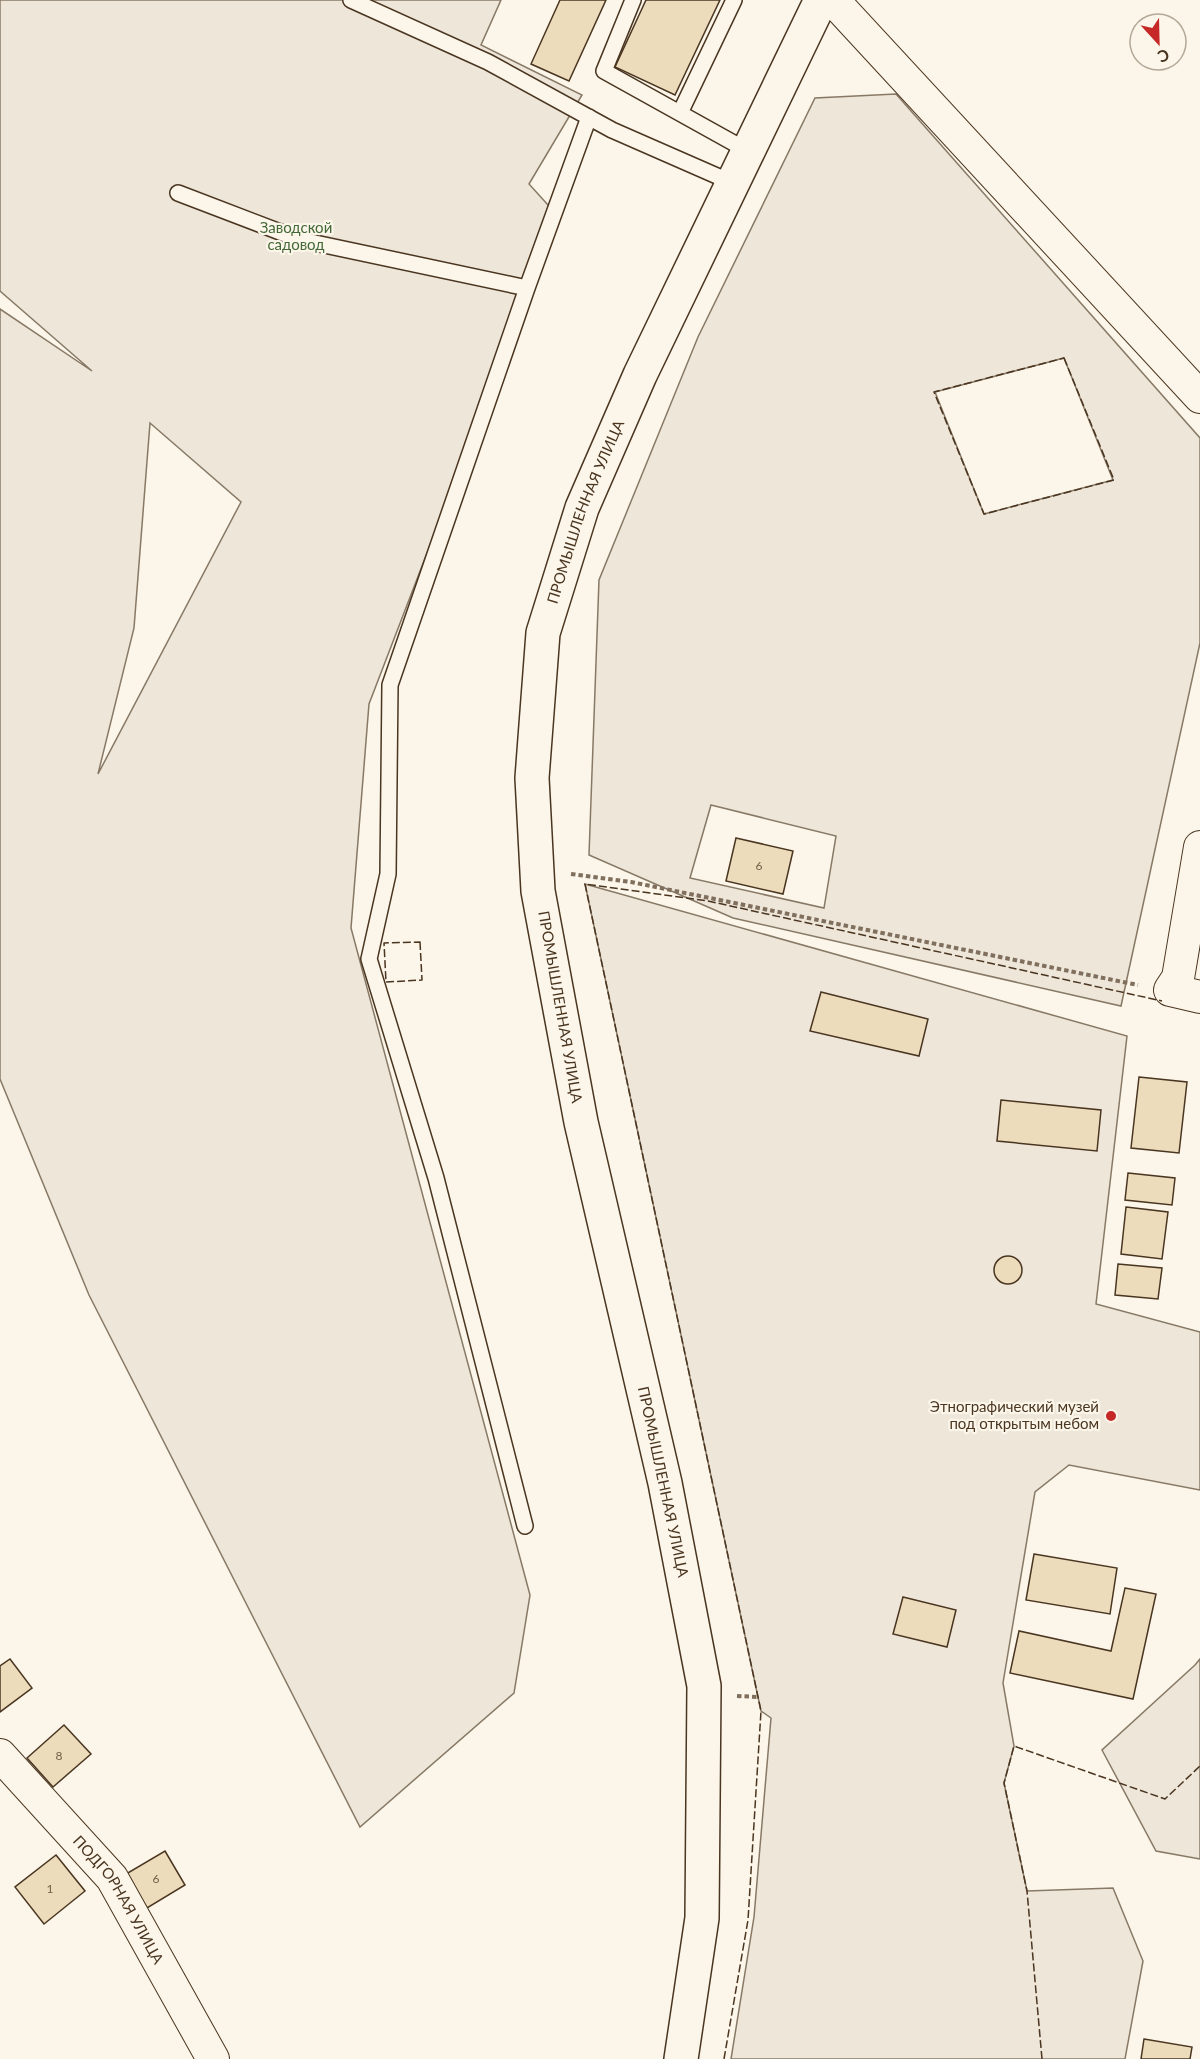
<svg xmlns="http://www.w3.org/2000/svg" width="1200" height="2059" font-family="Lato,sans-serif">
	<style>
		.green { fill: #ede6d9; stroke: #887966; stroke-width: 1.5; fill-rule: evenodd }
		.building { fill: #ecdcbc; stroke: #4a3520; stroke-width: 1.5 }
		.lines { fill: none; stroke-linecap: round; stroke-linejoin: round }
		.service-casing { stroke: #4a3520; stroke-width: 18 }
		.minor-casing { stroke: #4a3520; stroke-width: 34 }
		.primary-casing { stroke: #4a3520; stroke-width: 36 }
		.path { stroke: #7f6f5c; stroke-width: 4; stroke-dasharray: 4.5 3; stroke-linecap: butt }
		.service { stroke: #fbf6e9; stroke-width: 15 }
		.minor { stroke: #fbf6e9; stroke-width: 32 }
		.primary { stroke: #fbf6e9; stroke-width: 33 }
		.fence { stroke: #4a3520; stroke-width: 1.5; stroke-dasharray: 8 3; stroke-linecap: butt }
		.poi-dot { fill: #c62828; stroke: #fbf6e9; stroke-width: 2 }
		.labels { text-anchor: middle; stroke-width: 4.5; stroke-linejoin: round; paint-order: stroke }
		.number-label { font-size: 12px; fill: #725f47 }
		.park-label { font-size: 15px; fill: #436837; stroke: #fbf6e9 }
		.street-label { font-size: 15px; fill: #4a3520; stroke: #fbf6e9 }
		.poi-label { font-size: 15px; fill: #4a3520; stroke: #fbf6e9; text-anchor: end }
	</style>
	<rect width="100%" height="100%" fill="#fbf6e9"/>
	<path class="green" d="M0 0H501L481 45 582 95 529 184 557 215 369 704 351 928 530 1595 514 1693 360 1827 89 1295 0 1079V309L92 371 0 291ZM150 423 241 502 98 774 134 628Z
		M896 94 1200 438V643L1121 1006 733 918 589 855 599 580 698 337 815 98ZM1064 358 1113 480 984 514 935 392ZM711 805 836 836 824 908 690 878Z
		M585 884 1127 1036 1096 1304 1200 1332V1490L1069 1465 1035 1492 1003 1683 1014 1746 1004 1783 1027 1891 1113 1888 1143 1961 1125 2059H731L754 1917 771 1718 761 1711 758 1697Z
		M1200 1659V1859L1156 1851 1102 1750 1195 1665Z"/>
	<path class="building" d="M560 0H606L569 81 531 64Z
		M646 0H720L675 95 615 67Z
		M736 838 793 851 783 894 726 881Z
		M821 992 928 1019 919 1056 810 1031Z
		M1139 1077 1187 1082 1179 1153 1131 1148Z
		M1001 1100 1101 1110 1097 1151 997 1141Z
		M1128 1173 1175 1178 1172 1205 1125 1200Z
		M1126 1207 1168 1212 1162 1259 1121 1254Z
		M994 1270a14 14 0 1 1 28 0a14 14 0 1 1-28 0Z
		M1118 1264 1162 1268 1158 1299 1115 1295Z
		M1034 1554 1117 1568 1110 1614 1026 1600Z
		M1125 1588 1156 1594 1133 1699 1010 1673 1019 1631 1111 1651Z
		M903 1597 956 1610 947 1647 893 1634Z
		M10 1659 32 1688 0 1712V1666Z
		M64 1725 91 1754 53 1787 27 1758Z
		M165 1851 185 1885 147 1908 126 1874Z
		M56 1855 85 1891 44 1924 15 1887Z
		M1144 2039 1192 2047 1190 2059H1141Z"/>
	<g class="lines">
		<g class="service-casing">
			<path id="service" d="M351 0 488 62 612 130 733 183
				M633 0 604 71 748 151
				M680 113 734 0
				M178 193 301 240 527 288
				M525 1526 436 1178 369 959 388 874 390 685 527 288 589 117"/>
		</g>
		<g class="minor-casing">
			<g id="minor">
				<path d="M833 0 1200 397"/>
				<path d="M1200 847 1178 978 1170 990 1200 997"/>
				<path id="s1" d="M0 1755 112 1878 213 2059"/>
			</g>
		</g>
		<g class="primary-casing">
			<g id="primary">
				<path id="s2" d="M681 2059 702 1918 704 1686 665 1483 581 1122 538 891 532 778 543 633 582 508 640 375 821 0"/>
			</g>
		</g>
		<path class="path" d="M571 874 631 882 1138 985
			M737 1696 758 1697"/>
		<use href="#service" class="service"/>
		<use href="#minor" class="minor"/>
		<use href="#primary" class="primary"/>
		<path class="fence" d="M1064 358 1114 480 984 514 934 392Z
			M420 942 422 980 386 982 384 943Z
			M724 2059 748 1920 761 1711 585 884 708 901 1162 1001
			M1042 2059 1027 1891 1004 1783 1014 1746 1165 1799 1200 1766"/>
	</g>
	<circle class="poi-dot" cx="1111" cy="1416" r="6"/>
	<g class="labels">
		<g class="number-label">
			<text x="759" y="870">6</text>
			<text x="59" y="1760">8</text>
			<text x="156" y="1883">6</text>
			<text x="50" y="1893">1</text>
		</g>
		<g class="park-label">
			<text x="296" y="233">Заводской<tspan x="296" dy="17">садовод</tspan></text>
		</g>
		<g class="street-label">
			<text dy="5" stroke="none"><textPath href="#s2" startOffset="1574">ПРОМЫШЛЕННАЯ УЛИЦА</textPath></text>
			<text transform="translate(560 1007) rotate(80)" y="5">ПРОМЫШЛЕННАЯ УЛИЦА</text>
			<text transform="translate(663 1482) rotate(78)" y="5">ПРОМЫШЛЕННАЯ УЛИЦА</text>
			<text dy="5" stroke="none"><textPath href="#s1" startOffset="188">ПОДГОРНАЯ УЛИЦА</textPath></text>
		</g>
		<g class="poi-label">
			<text x="1099" y="1412">Этнографический музей<tspan x="1099" dy="17">под открытым небом</tspan></text>
		</g>
	</g>
	<g transform="translate(1158 42) rotate(158)"><circle r="28" fill="#fbf6e9" stroke="#b4a999" stroke-width="1.5"/>
	<path d="M0-4.5L10 22L0 15L-10 22Z" fill="#c62828"/>
	<text y="-9" font-size="16" font-weight="bold" text-anchor="middle" fill="#4a3520">С</text>
	</g>
</svg>
